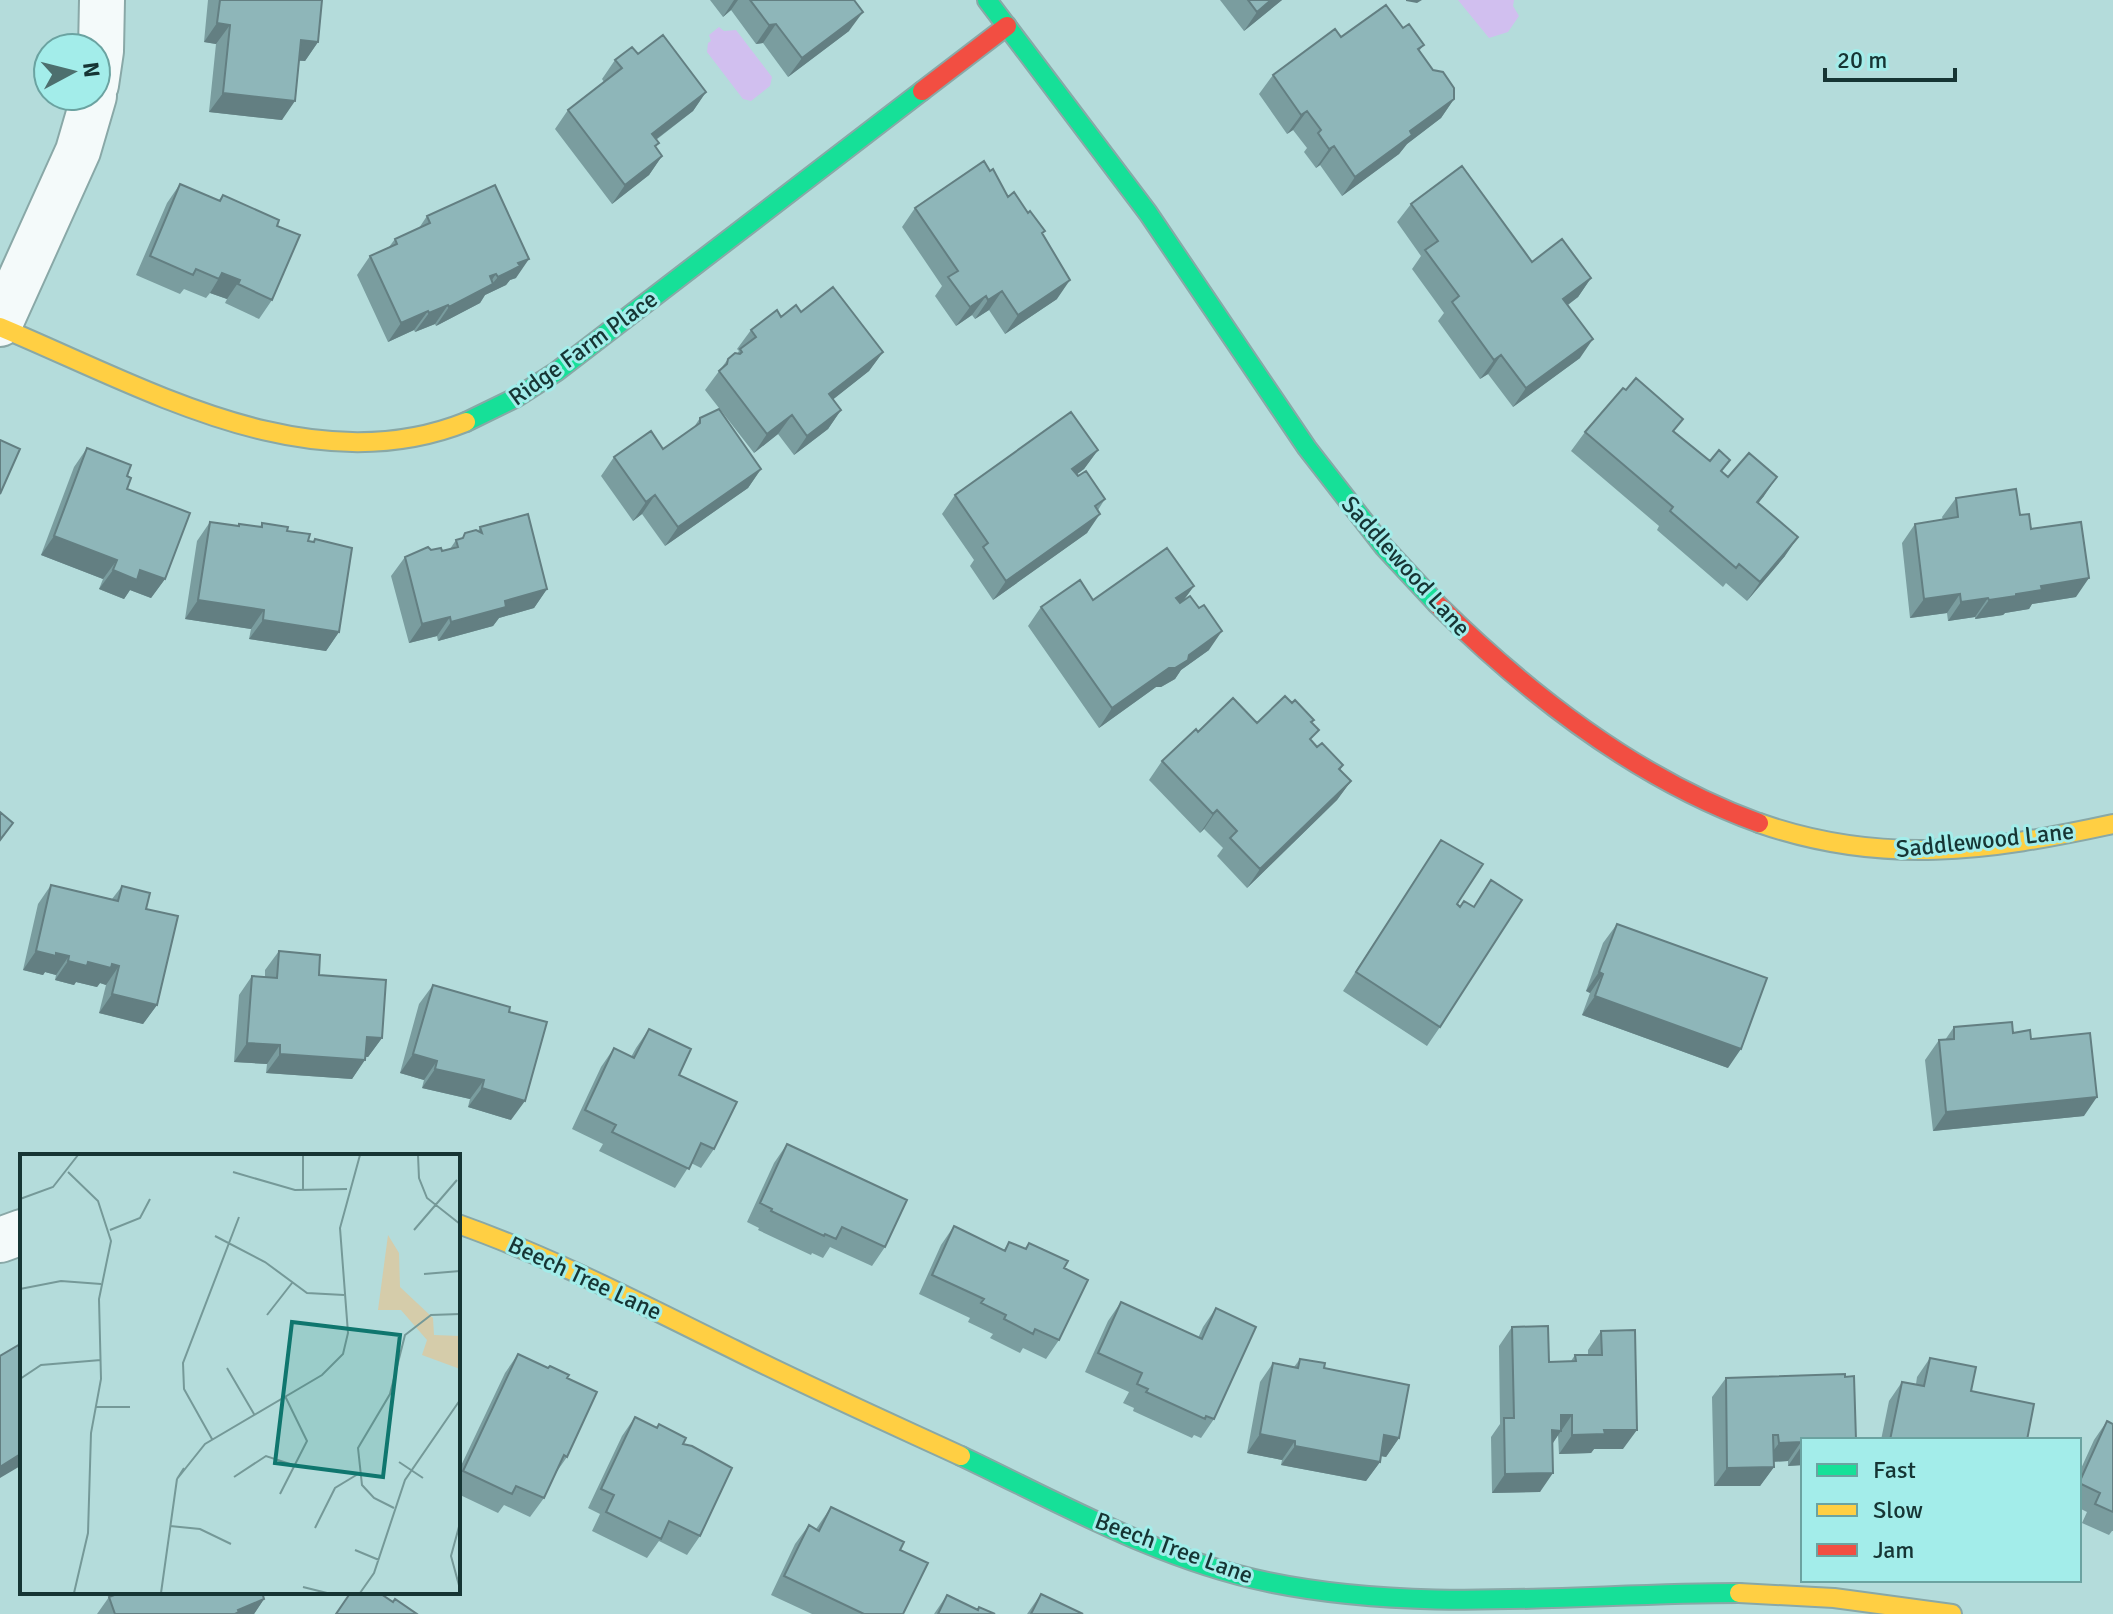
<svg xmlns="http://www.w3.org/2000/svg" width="2113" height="1614" font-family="Signika,sans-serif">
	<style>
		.water { fill: #d1bfef }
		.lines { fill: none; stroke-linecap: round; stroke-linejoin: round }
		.street-casing { stroke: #89a8a7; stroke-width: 48 }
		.fast-casing { stroke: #89a8a7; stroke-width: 22 }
		.slow-casing { stroke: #89a8a7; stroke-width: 22 }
		.jam-casing { stroke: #89a8a7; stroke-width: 22 }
		.street { stroke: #f4fafa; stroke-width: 44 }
		.fast { stroke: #16e098; stroke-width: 18 }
		.slow { stroke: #ffcf43; stroke-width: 18 }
		.jam { stroke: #f24e42; stroke-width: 18 }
		.wall { fill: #7a9d9f }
		.shaded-wall { fill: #637f82 }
		.building { fill: #8eb6b9; stroke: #637f82; stroke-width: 2 }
		.labels { text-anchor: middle; stroke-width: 6; stroke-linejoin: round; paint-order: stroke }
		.street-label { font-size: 24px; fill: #163534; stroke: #a3edea }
		.inset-road { fill: none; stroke: #759998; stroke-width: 2 }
		.view { fill: #0f766e; fill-opacity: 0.15; stroke: #0f766e; stroke-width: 4 }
		.inset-edge { fill: none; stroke: #163534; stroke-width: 4 }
	</style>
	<rect width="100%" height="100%" fill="#b4dcdb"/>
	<path class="water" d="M1458 0H1514L1513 6 1519 16 1508 32 1489 38Z
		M719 27 724 31 736 30 772 77 770 86 751 101 743 99 707 52 708 43 711 41 709 35Z"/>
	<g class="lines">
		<g class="street-casing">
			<path id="street" d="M96 85 101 51 102 0
				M0 324 78 151 94 96
				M0 1240 22 1232"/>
		</g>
		<g class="fast-casing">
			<path id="fast" d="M987 0 1148 213 1307 448 1384 547 1437 604
				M466 422 517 397 556 372 922 91
				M961 1456C1060 1503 1160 1560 1268 1582 1423 1614 1582 1593 1739 1593"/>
		</g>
		<g class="slow-casing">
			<path id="slow" d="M0 327C144 387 309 485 466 422
				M1759 823C1882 866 1989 851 2113 824
				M458 1224C554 1258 643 1305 735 1350 809 1387 885 1421 961 1456
				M1739 1593 1834 1598 1952 1614"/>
		</g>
		<g class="jam-casing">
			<path id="jam" d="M922 91 1007 26
				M1437 604C1529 695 1637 779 1759 823"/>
		</g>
		<use href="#street" class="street"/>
		<use href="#fast" class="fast"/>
		<use href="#slow" class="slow"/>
		<use href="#jam" class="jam"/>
	</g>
	<path class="wall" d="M208 0H322L318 42 305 61H299L282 120 209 112 216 44 204 42Z
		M710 0H854L849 31 788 77 763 43 756 44 731 10 723 17Z
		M1220 0H1282L1244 31Z
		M1403 28 1424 45 1419 51 1454 99 1441 118 1407 144 1399 154 1342 196 1320 165 1316 168 1304 152 1307 148 1293 130 1287 134 1259 94 1273 75 1341 37Z
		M638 54 706 92 693 111 656 140V147L662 156 649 175 612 204 555 129 568 110 604 82 602 79 615 60Z
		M180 184 219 201 223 195 277 226 272 300 259 319 225 303 227 299 210 293 206 298 184 289 180 294 136 275 167 203Z
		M1008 197 1028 213 1045 231 1042 234 1057 299 1005 334 989 310 975 319 972 315 956 326 935 296 942 286 902 227 915 208Z
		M1411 204 1532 262 1591 278 1578 297 1568 305 1580 358 1513 407 1488 374 1480 379 1438 321 1444 313 1412 269 1421 256 1397 222Z
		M427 216 516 278 510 280 506 285 485 295 480 303 436 326 435 324 415 332 414 330 388 342 357 275 370 256 389 247 395 239 419 228Z
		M801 312 883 352 869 371 833 399 841 410 828 429 794 455 778 434 754 453 705 390 728 359 737 354 739 351 737 349 751 330 781 317Z
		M700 418 761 469 748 488 665 546 642 514 633 521 601 476 614 457 663 449 694 427Z
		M1585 432H1674L1728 477 1764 496 1758 503 1785 556 1747 601 1726 583 1723 587 1657 530 1659 526 1571 451Z
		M87 448 127 476V489L165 579 151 598 130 590 124 599 99 589 103 579 41 555 74 467Z
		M1098 450 1084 469 1076 475 1105 499 1098 510 1087 533 993 600 970 566 974 560 942 514 955 495Z
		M1956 498 2020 515 2031 529 2076 597 2032 604 2029 609 2005 613 2003 615 1975 619V617L1948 621 1947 613 1910 618 1902 543 1915 524 1943 520 1942 517Z
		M210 522 238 526 239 524 260 527 262 523 287 531 308 541 313 542 315 539 339 632 326 651 249 639 251 629 185 619 197 541Z
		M480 527 547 589 534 608 499 618 493 626 438 641 437 636 409 643 391 576 405 557 431 550 442 551 450 549 456 540 462 538 465 533 478 531Z
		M1194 586 1183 601 1209 650 1181 670 1175 679 1161 687H1156L1099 728 1028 626 1041 607Z
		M1257 723H1312L1311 740 1317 747 1343 765 1340 770 1351 781 1337 800 1247 888 1217 856 1223 848 1204 829 1200 833 1149 780 1162 761 1198 732Z
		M1441 840 1457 904 1460 907H1473L1491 880 1440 1027 1427 1046 1343 991Z
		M51 885 112 899 122 886 146 909 157 1005 143 1024 99 1013 106 985 100 983 97 987 76 982 74 985 55 980 56 975 45 972 43 975 23 970 38 904Z
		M1617 924 1728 1068 1582 1015 1590 993 1586 991 1603 943Z
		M279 951 319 975 382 1038 368 1057H366L352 1079 266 1073 267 1064 234 1062 239 995 252 976 265 977V970Z
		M433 985 509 1012 511 1120 468 1107 470 1099 422 1088 424 1080 400 1073 419 1004Z
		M1954 1027 2013 1033 2031 1039 2084 1116 1933 1131 1925 1060 1939 1040H1945Z
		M649 1029 679 1075 714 1149 701 1168 691 1163 675 1188 599 1151 603 1144 572 1129 601 1067 614 1048 631 1057 636 1048Z
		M787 1144 885 1247 872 1266 830 1247 823 1258 812 1253 811 1255 758 1230 759 1228 747 1222 774 1163Z
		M954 1226 1004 1250 1009 1242 1025 1249 1029 1243 1064 1268 1059 1340 1046 1359 1023 1348 1020 1353 990 1338 993 1334 968 1322 970 1318 919 1294 941 1245Z
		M1121 1302 1198 1338 1203 1327 1216 1308 1214 1419 1201 1438 1194 1435 1192 1438 1133 1411 1134 1408 1123 1403 1129 1392 1085 1372 1108 1321Z
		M1512 1327 1549 1362 1571 1361 1575 1355H1588V1350L1601 1331 1623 1449H1594L1591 1453 1559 1454 1558 1435 1553 1443 1540 1492 1492 1493 1491 1437 1500 1424 1499 1346Z
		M518 1354 567 1378V1457L555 1474 544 1498 530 1517 504 1505 498 1513 458 1494V1472L505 1373Z
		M1930 1358 1971 1391 2027 1440H1881L1889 1401 1902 1382 1916 1384 1917 1377Z
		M1300 1359 1324 1368 1399 1438 1386 1457 1381 1456 1380 1462 1366 1481 1281 1465 1282 1460 1247 1453 1260 1382 1273 1363 1294 1367Z
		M1726 1378 1856 1440H1803V1465L1788 1466V1461L1774 1462V1467L1760 1486H1714L1712 1397Z
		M635 1417 683 1444 700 1536 687 1555 659 1541 647 1558 592 1531 600 1514 588 1508 622 1436Z
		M2107 1421 2113 1424V1531H2112L2109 1535 2082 1523 2087 1512 2079 1508V1473L2094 1440Z
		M831 1507 900 1550 903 1614H812L771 1595 795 1544 809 1525 816 1529Z
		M1041 1594 1083 1614H1027Z
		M947 1595 977 1610 979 1607 995 1614H934Z
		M109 1597 264 1599 254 1614H97Z"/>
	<path class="shaded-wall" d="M734 0H738L731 10 723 17Z
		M1271 0H1282L1244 31 1257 12Z
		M1406 0H1422L1417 3 1406 1Z
		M863 12 849 31 788 77 802 58Z
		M217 23 230 25 216 44 204 42Z
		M776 24 763 43 756 44 769 25Z
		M301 40 318 42 305 61 288 59Z
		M706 92 693 111 638 153 652 134Z
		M223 93 295 101 282 120 209 112Z
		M1454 99 1441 118 1407 144 1399 154 1342 196 1355 177 1410 131Z
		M1307 111 1293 130 1287 134 1301 115Z
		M1334 146 1320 165 1316 168 1329 149Z
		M662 156 649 175 612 204 625 185Z
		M529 259 516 278 510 280 506 285 485 295 480 303 436 326 449 307 490 276 496 274 487 287 492 284 498 277 518 263Z
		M222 273 240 280 227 299 210 293Z
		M1591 278 1578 297 1550 318 1563 299Z
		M1070 280 1057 299 1005 334 1018 315Z
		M1002 291 989 310 975 319 988 300Z
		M986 296 972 315 956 326 970 307Z
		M448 305 435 324 415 332 429 313Z
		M428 311 414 330 388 342 401 323Z
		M1593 339 1580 358 1513 407 1526 388Z
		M883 352 869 371 816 413 829 394Z
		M1501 355 1488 374 1480 379 1494 360Z
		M841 410 828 429 794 455 807 436Z
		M792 415 778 434 754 453 767 434Z
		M1098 450 1084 469 1058 488 1072 469Z
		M761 469 748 488 665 546 678 527Z
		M1777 477 1764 496 1744 521 1757 502Z
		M655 495 642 514 633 521 646 502Z
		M1100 514 1087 533 993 600 1006 581Z
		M54 536 117 560 103 579 41 555Z
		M1798 537 1785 556 1747 601 1760 582Z
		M113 570H140L165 579 151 598 130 590 124 599 99 589Z
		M2089 578 2076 597 2032 604 2029 609 2005 613 2003 615 1975 619 1989 600 2016 594 2041 586Z
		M1194 586 1180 605 1176 598Z
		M547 589 534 608 499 618 493 626 438 641 451 622 505 601Z
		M1960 594 1947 613 1910 618 1924 599Z
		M1988 598 1975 617 1948 621 1961 602Z
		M198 600 264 610 251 629 185 619Z
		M450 617 437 636 409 643 422 624Z
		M263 620 339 632 326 651 249 639Z
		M1222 631 1209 650 1181 670 1175 679 1161 687H1156L1099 728 1112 708Z
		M1351 781 1337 800 1247 888 1260 869Z
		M1217 810 1204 829 1200 833 1213 814Z
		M36 951 56 953 69 956 56 975 45 972 43 975 23 970Z
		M68 961 112 964 119 966 106 985 100 983 97 987 76 982 74 985 55 980Z
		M1599 972 1603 974 1590 993 1586 991Z
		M112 994 157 1005 143 1024 99 1013Z
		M1595 996 1741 1049 1728 1068 1582 1015Z
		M367 1037 382 1038 368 1057 354 1056Z
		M247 1043 280 1045 267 1064 234 1062Z
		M280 1054 365 1060 352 1079 266 1073Z
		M413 1054 437 1061 424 1080 400 1073Z
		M435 1069 484 1080 470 1099 422 1088Z
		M482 1088 525 1101 511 1120 468 1107Z
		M2097 1097 2084 1116 1933 1131 1946 1112Z
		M1561 1415H1572L1548 1450 1539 1449Z
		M1604 1430H1637L1623 1449H1594L1591 1453 1559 1454 1572 1435Z
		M1260 1434 1295 1441 1282 1460 1247 1453Z
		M1384 1435 1399 1438 1386 1457 1371 1454Z
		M1801 1442 1788 1461 1765 1462 1779 1443Z
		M1295 1446 1380 1462 1366 1481 1281 1465Z
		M1801 1447H1803V1465L1788 1466Z
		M22 1453V1465L0 1478V1467Z
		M1774 1467 1760 1486H1714L1727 1468Z
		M1553 1473 1540 1492 1492 1493 1505 1474Z
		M264 1599 254 1614H235L238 1610Z"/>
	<path class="building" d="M220 0H322L318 42 301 40 295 101 223 93 230 25 217 23Z
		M750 0H854L863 12 802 58 776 24 769 25Z
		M1248 0H1271L1257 12Z
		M1386 5 1403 28 1409 24 1424 45 1418 49 1433 70 1443 72 1454 88V99L1410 131 1412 135 1355 177 1334 146 1329 149 1318 133 1321 130 1307 111 1301 115 1273 75 1335 29 1341 37Z
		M663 35 706 92 652 134 659 143 655 146 662 156 625 185 568 110 622 68 615 60 632 47 638 54Z
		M984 161 990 171 993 169 1008 197 1014 192 1028 213 1030 211 1045 231 1042 233 1070 280 1018 315 1002 291 988 300 986 296 970 307 948 277 958 271 915 208Z
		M1462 166 1532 262 1562 239 1591 278 1563 299 1593 339 1526 388 1501 355 1494 360 1452 302 1459 296 1425 250 1438 241 1411 204Z
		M180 184 220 201 223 195 279 220 277 226 300 235 272 300 238 284 240 280 222 273 219 279 196 269 193 275 150 256Z
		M495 185 529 259 518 263 520 266 498 277 496 274 490 276 493 284 449 307 448 305 429 313 428 311 401 323 370 256 397 244 395 239 430 223 427 216Z
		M833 287 883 352 829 394 841 410 807 436 792 415 767 434 719 371 727 364 728 359 735 353 740 354 742 352 740 349 756 337 751 330 777 310 781 317 796 305 801 312Z
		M1636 378 1683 419 1673 431 1710 461 1719 450 1730 460 1721 471 1728 477 1749 453 1777 477 1757 502 1798 537 1760 582 1739 564 1736 568 1670 511 1673 507 1585 432 1623 388 1626 390Z
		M719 409 761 469 678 527 655 495 646 502 614 457 651 431 663 449 700 423V418Z
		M1071 412 1098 450 1072 469 1078 476 1086 471 1105 499 1095 506 1100 514 1006 581 983 547 988 543 955 495Z
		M0 440 20 449 0 494Z
		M87 448 131 465 127 476 131 478 127 489 190 513 165 579 140 570 137 580 113 570 117 560 54 536Z
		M2016 489 2020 515 2029 514 2031 529 2081 522 2089 578 2041 586 2042 590 2016 594V596L1989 600 1988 598 1961 602 1960 594 1924 599 1915 524 1958 517 1956 498Z
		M528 514 547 589 505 601 506 607 451 622 450 617 422 624 405 557 428 547 431 550 441 548 442 551 458 547 456 540 463 538 465 533 476 530 482 533 480 527Z
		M210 522 239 526V524L262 527V523L288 527 287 531 310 534 308 541 314 542 315 539 352 548 339 632 263 620 264 610 198 600Z
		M1167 548 1194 586 1176 598 1180 603 1190 596 1199 608 1204 605 1222 631 1189 655 1188 660 1175 668H1169L1112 708 1041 607 1080 580 1093 600Z
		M1285 696 1292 703 1295 700 1314 720 1311 722 1319 730 1310 739 1317 747 1322 743 1343 765 1339 769 1351 781 1260 869 1230 838 1237 831 1217 810 1213 814 1162 761 1196 729 1198 732 1233 698 1257 723Z
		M0 812 13 823 0 840Z
		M1441 840 1483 864 1457 904 1460 907 1464 901 1474 907 1491 880 1522 900 1440 1027 1356 972Z
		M51 885 118 901 122 886 150 893 146 909 178 916 157 1005 112 994 119 966 112 964 111 968 88 962 87 966 68 961 69 956 56 953V956L36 951Z
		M1617 924 1767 978 1741 1049 1595 996 1603 974 1599 972Z
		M279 951 320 955 319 975 386 980 382 1038 367 1037 365 1060 280 1054V1045L247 1043 252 976 277 978Z
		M433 985 510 1007 509 1012 547 1022 525 1101 482 1088 484 1080 435 1069 437 1061 413 1054Z
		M2012 1022 2013 1033 2030 1030 2031 1039 2090 1033 2097 1097 1946 1112 1939 1040 1954 1039V1027Z
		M649 1029 691 1049 679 1075 737 1102 714 1149 701 1143 689 1169 612 1132 616 1125 585 1110 614 1048 634 1058Z
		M787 1144 907 1200 885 1247 842 1227 836 1239 825 1234 824 1236 771 1211 772 1209 760 1203Z
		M954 1226 1005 1251 1009 1242 1026 1249 1029 1243 1068 1261 1064 1268 1088 1280 1059 1340 1035 1329 1033 1334 1004 1319 1006 1315 981 1303 984 1299 932 1275Z
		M1121 1302 1202 1339 1216 1308 1256 1327 1214 1419 1206 1416 1205 1419 1146 1392 1148 1389 1137 1384 1142 1373 1098 1353Z
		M1548 1326 1549 1362 1576 1361 1575 1355H1602L1601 1331 1635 1330 1637 1430H1604L1605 1434 1572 1435V1415H1561V1431L1552 1430 1553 1473 1505 1474 1504 1418H1514L1512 1327Z
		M22 1343V1453L0 1467V1356Z
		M518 1354 548 1368 550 1366 569 1375 567 1378 597 1392 567 1457 564 1455 544 1498 516 1486 512 1494 463 1471Z
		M1930 1358 1976 1367 1971 1391 2034 1404 2027 1440H1890L1902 1382 1924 1386Z
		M1300 1359 1325 1363 1324 1368 1409 1385 1399 1438 1384 1435 1380 1462 1295 1446V1441L1260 1434 1273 1363 1298 1368Z
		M1845 1374V1377L1854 1376 1856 1440H1838V1438L1803 1440V1447H1801V1442L1779 1443 1778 1435H1773L1774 1467 1727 1468 1726 1378Z
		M635 1417 657 1428 659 1424 686 1438 683 1444 692 1446 732 1468 700 1536 669 1521 661 1539 606 1512 614 1495 601 1489Z
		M2107 1421 2113 1424V1512L2095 1504 2100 1493 2079 1483Z
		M831 1507 904 1542 900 1550 928 1563 903 1614H864L784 1576 809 1525 819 1531Z
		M122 1592H262L264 1599 238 1610 239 1612 235 1614H115L109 1597Z
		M351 1592H378L393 1602 395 1599 417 1614H336Z
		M1041 1594 1083 1614H1031Z
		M947 1595 978 1610 979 1607 995 1614H938Z"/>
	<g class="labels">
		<g class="street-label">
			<text transform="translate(583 348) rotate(-36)" y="8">Ridge Farm Place</text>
			<text transform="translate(1406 566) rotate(48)" y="8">Saddlewood Lane</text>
			<text transform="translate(1985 840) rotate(-6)" y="8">Saddlewood Lane</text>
			<text transform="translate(585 1278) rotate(25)" y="8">Beech Tree Lane</text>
			<text transform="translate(1174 1548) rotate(20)" y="8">Beech Tree Lane</text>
		</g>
	</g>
	<g transform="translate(20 1154)">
		<rect width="440" height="440" fill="#b4dcdb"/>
		<path d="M368 81 379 99 380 133 413 164 414 181 440 182V215L402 201 407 186 381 156H358Z" fill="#d5ccaa"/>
		<path class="inset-road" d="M283 1V36M398 1 399 24 407 44 440 70M48 18 78 47 91 87 79 145 81 225 71 279 68 379 54 439M213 18 275 36 327 35M0 45 33 33 58 1M90 76 120 64 130 45M394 76 437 26M195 82 245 108 287 139 324 141M404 120 440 117M0 135 41 127 81 130M247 161 272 129M207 214 234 260M0 225 21 211 81 206M76 253H110M192 285 164 235 163 209 219 63M379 308 403 324M164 314 157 325 185 290 302 221 323 200 328 179 320 74 340 1M214 323 246 302 276 312M260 340 287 287 265 242M374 354 354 344 342 331 338 294 370 240 385 181 411 161 440 160M440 369 431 402 440 435M150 372 180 375 211 390M295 374 315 334 338 320M335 396 359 406M283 433 307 439M141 439 157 325M340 439 354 419 385 326 440 246"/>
		<path class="view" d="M272 168 380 181 363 323 255 309Z"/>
		<rect width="440" height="440" class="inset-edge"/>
	</g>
	<rect x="1801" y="1438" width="280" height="144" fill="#a3edea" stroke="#6ba3a1" stroke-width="2"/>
	<rect x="1817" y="1464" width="40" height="12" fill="#16e098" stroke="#6ba3a1" stroke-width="2"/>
	<text x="1873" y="1478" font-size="24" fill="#163534">Fast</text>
	<rect x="1817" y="1504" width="40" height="12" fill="#ffcf43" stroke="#6ba3a1" stroke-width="2"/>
	<text x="1873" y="1518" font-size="24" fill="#163534">Slow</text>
	<rect x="1817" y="1544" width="40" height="12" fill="#f24e42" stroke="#6ba3a1" stroke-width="2"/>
	<text x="1873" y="1558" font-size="24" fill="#163534">Jam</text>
	<g transform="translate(72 72) rotate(83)"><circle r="38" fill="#a3edea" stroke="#6ba3a1" stroke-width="2"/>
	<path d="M0-6L14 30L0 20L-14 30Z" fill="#4d6f6e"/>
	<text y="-12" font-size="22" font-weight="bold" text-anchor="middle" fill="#163534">N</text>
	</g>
	<path d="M1825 68v12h130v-12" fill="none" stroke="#163534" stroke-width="4"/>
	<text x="1837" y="68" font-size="24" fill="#163534" stroke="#a3edea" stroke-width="6" paint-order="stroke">20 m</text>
</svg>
